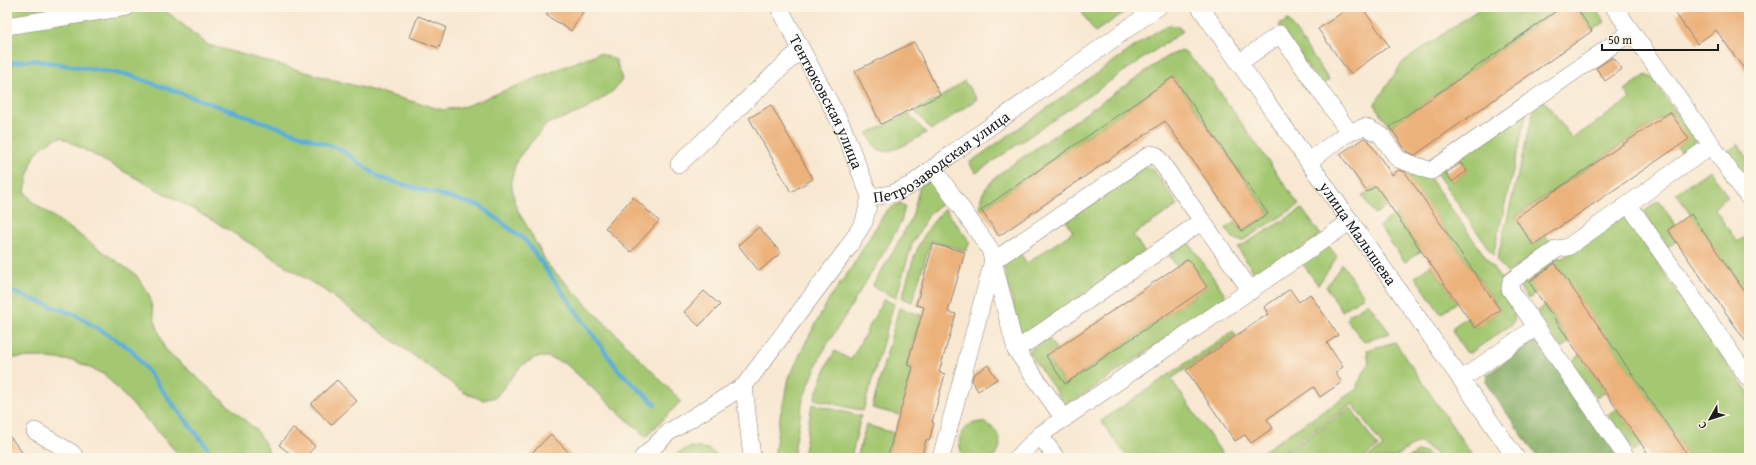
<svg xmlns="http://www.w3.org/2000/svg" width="1756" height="465" font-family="'Gentium Book Plus',serif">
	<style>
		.green { fill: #a4c872; stroke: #607247 }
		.forest { fill: #83ac64; stroke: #506440 }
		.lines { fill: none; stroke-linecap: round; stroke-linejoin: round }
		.stream { stroke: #5aaed6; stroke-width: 4.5 }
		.building { fill: #ecb27b }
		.minor-casing { stroke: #8a8277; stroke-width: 18 }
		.minor { stroke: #fff; stroke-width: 17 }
		.labels { text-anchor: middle; stroke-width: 3.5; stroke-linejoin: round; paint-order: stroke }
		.street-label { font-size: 16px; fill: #1c1c1c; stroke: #fcf5e5 }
	</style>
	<rect width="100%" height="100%" fill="#fcf5e5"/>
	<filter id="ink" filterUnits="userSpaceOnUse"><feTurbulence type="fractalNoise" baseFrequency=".025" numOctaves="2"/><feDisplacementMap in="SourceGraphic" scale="8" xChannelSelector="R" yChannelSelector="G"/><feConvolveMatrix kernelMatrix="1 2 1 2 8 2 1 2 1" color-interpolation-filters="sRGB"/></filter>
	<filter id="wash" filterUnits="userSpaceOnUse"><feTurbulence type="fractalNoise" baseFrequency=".012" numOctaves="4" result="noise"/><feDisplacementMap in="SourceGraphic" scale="16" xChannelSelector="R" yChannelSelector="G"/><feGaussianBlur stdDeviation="0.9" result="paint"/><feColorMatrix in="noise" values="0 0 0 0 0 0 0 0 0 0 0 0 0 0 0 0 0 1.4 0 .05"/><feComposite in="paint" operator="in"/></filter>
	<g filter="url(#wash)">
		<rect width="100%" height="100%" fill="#f8e8d2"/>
		<path class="green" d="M7 7H161L208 45 443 110 466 106 599 53 616 60 622 80 613 91 585 110 547 124 517 159 511 180 515 205 548 265 681 401 646 437 566 364 548 357H536L521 366 496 397 483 400 465 393 324 290 211 219 61 137C31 147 31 164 25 192L34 203 136 275 149 295 155 321 165 349 258 432 268 449 269 458H182L105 375 75 361 39 357 7 358Z
			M1090 7H1132L1095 32 1082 13Z
			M1482 7H1562L1390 127 1374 105 1403 62Z
			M1576 7H1594L1605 22 1592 31Z
			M1288 20 1329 80 1321 86 1279 25Z
			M1168 25 1177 26 1183 31 976 173 969 163 1157 31Z
			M1180 51 1184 52 1189 56 1212 81 1299 205 1242 241 1234 239 1226 228 1235 222 1242 231 1268 213 1173 77 981 210C977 195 989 184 999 174L1166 57Z
			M1646 75 1652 78 1656 84 1695 140 1694 144 1681 153 1677 147 1688 139 1670 112 1515 217 1533 245 1546 236 1551 243 1507 273 1497 260 1536 101 1542 100 1547 104 1572 139 1630 99 1625 90Z
			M964 81 977 99 932 130 914 110 941 97Z
			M1528 107 1493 255 1435 171 1441 167 1452 182 1467 171 1456 156Z
			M909 114 926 133C915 139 889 157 878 149 873 145 870 138 868 133Z
			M1738 144 1749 160V183L1727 152Z
			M1145 167 1153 169 1155 172 1178 205 1133 235 1145 253 1025 334 1019 329 1003 265 1019 252 1027 263 1073 232 1066 221Z
			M1402 168 1429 177 1506 286 1500 290 1515 313 1514 320 1511 325 1470 353 1466 352 1453 332V327L1467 317 1475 328 1500 310Z
			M1710 170 1728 197 1714 208 1737 242 1749 235V298L1676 193Z
			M932 180 947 200 930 213 912 244 896 298 872 286 893 252 912 217 920 186Z
			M1376 186 1389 204 1375 214 1362 196Z
			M1656 202H1660L1675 225 1668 230 1676 241 1668 247 1644 212Z
			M900 203 905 206 901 222 886 249 821 355 803 399 793 458H774L779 421 789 378 806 342 829 299 850 270 886 211Z
			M945 209 970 242 966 251 931 241 912 302 902 298C912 263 917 236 945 209Z
			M1302 209 1321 235 1257 277 1238 248Z
			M1396 214 1421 251 1405 262 1379 226Z
			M1624 216 1749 394V458H1690L1555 264 1529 281 1537 293 1528 299 1516 282 1559 257 1562 259Z
			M1188 242 1225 294 1224 299 1070 404 1064 403 1028 351 1048 338 1056 349 1046 356 1065 384 1207 287 1177 267 1169 255Z
			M1326 242 1337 257 1318 285 1300 260Z
			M1342 264 1364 296 1342 311 1326 287Z
			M1431 265 1457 302 1441 314 1415 277Z
			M884 299 894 304 863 411 814 399 828 363 835 351 851 360Z
			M1368 303 1390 333 1364 342 1347 320 1349 315Z
			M1545 305 1570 342 1561 348 1536 312Z
			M899 308 921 315 907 365 913 367 900 415 872 408Z
			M1233 331 1236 335 1171 379 1225 458H1128L1101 421Z
			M1395 342 1474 458H1438L1435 453 1421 443H1416L1394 458H1366L1383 447 1353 404 1274 458H1257L1256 456 1358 388 1357 385 1369 363 1367 350Z
			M1580 355 1605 392 1596 398 1571 362Z
			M812 404 861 416 851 458H803Z
			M1351 408 1378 447 1362 458H1277Z
			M1617 409 1642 445 1633 451 1608 415Z
			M981 422C998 426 1007 445 993 458H965C953 442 961 423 981 422Z
			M866 425 894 433 887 458H857Z
			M689 447 708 449 720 458H668Z
			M1418 452H1425L1433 458H1407Z"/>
		<path class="forest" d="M1532 342H1540L1620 458H1538L1487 385 1486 380 1488 374Z"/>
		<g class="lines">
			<path class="stream" d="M7 63 33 60 129 75 340 149 380 178 480 206 525 240 619 371 655 404
				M7 290 76 315 131 349 168 398 207 447"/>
		</g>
		<g id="blocks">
			<path class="building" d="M551 7H586L571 31 546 15Z
				M1350 7H1362L1389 46 1350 74 1318 29Z
				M1562 7H1576L1592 31 1415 155 1407 152 1390 127Z
				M1686 7H1749V76L1716 30 1697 44 1676 14Z
				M418 16 446 27 439 48 410 37Z
				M914 42 940 95 881 124 855 71Z
				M1613 57 1622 69 1605 81 1596 68Z
				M1173 77 1268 214 1242 231 1165 121 999 236 981 210Z
				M771 105 813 179 791 192 749 118Z
				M1670 112 1689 139 1533 245 1515 218Z
				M1364 138 1368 140 1392 175 1399 170 1405 172 1500 310 1475 328 1376 186 1367 192 1340 154Z
				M1461 163 1467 171 1452 182 1446 173Z
				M633 197 659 221 631 252 605 228Z
				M1691 214 1749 298V346L1668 230Z
				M759 227 781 253 759 271 738 245Z
				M933 244 965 252 948 312 956 314 939 372 945 374 932 422 934 423 929 441 926 440 921 458H887L913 367 907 365 924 307 916 305Z
				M1188 259 1207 287 1065 384 1046 356Z
				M1555 263 1690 458H1651L1617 409 1529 282Z
				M1290 289 1299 302 1310 294 1338 335 1327 343 1343 367 1335 373 1342 382 1320 397 1314 387 1267 419 1273 428 1251 443 1245 435 1235 441 1186 370 1268 314 1264 307Z
				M704 291 720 305 699 326 684 312Z
				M988 365 997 379 978 391 972 381 973 375Z
				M337 380 357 401 331 425 311 404Z
				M293 428 315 446 305 458H296L279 445Z
				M7 433 22 452 14 458H7Z
				M551 434 574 458H527Z"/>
		</g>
	</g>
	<g filter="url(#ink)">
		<use href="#blocks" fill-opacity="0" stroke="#8a8277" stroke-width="1"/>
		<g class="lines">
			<g class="minor-casing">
				<g id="minor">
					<path id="s1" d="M779 7 842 126 870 197"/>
					<path id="s2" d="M1200 7 1516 458"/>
					<path d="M1614 7 1749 198"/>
					<path d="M7 26 127 7"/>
					<path d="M1239 63 1280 34 1349 132"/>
					<path d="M1309 161 1349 132 1365 127 1381 135 1398 159 1431 171 1631 32"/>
					<path d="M679 164 801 49"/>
					<path d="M933 168 990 249 993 261 941 458"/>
					<path id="s3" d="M870 197 892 194 911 185 953 153 1158 7"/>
					<path d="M1629 205 1749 379"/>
					<path d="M1016 350 1202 221"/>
					<path d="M1462 379 1536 327"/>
					<path d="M744 386 752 458"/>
					<path d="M1064 419 1016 350 993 261 1151 154 1156 155 1251 291"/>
					<path d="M35 431 72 453 76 458"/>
					<path d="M1040 435 1056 458"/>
					<path d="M642 458 669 432 744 386 847 249 864 222 870 197"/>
					<path d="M1017 458 1040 435 1351 221"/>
					<path d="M1627 458 1510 289 1511 281 1557 249 1568 247 1712 145"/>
				</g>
			</g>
			<use href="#minor" class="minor"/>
		</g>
	</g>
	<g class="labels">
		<g class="street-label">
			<text dy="6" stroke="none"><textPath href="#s1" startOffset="106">Тентюковская улица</textPath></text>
			<text dy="6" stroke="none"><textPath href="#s3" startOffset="83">Петрозаводская улица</textPath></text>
			<text dy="6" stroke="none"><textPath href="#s2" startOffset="276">улица Малышева</textPath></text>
		</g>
	</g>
	<rect width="1756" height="465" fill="none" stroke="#fcf5e5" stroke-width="24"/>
	<g transform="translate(1710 419) rotate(231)" stroke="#fcf5e5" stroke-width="3" paint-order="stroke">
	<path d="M0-3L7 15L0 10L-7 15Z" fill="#1c1c1c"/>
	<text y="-6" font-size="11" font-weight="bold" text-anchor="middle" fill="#1c1c1c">С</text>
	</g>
	<path d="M1602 44v6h116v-6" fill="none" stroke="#1c1c1c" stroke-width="2"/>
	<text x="1608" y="44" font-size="12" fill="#1c1c1c" stroke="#fcf5e5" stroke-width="3" paint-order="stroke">50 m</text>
</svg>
